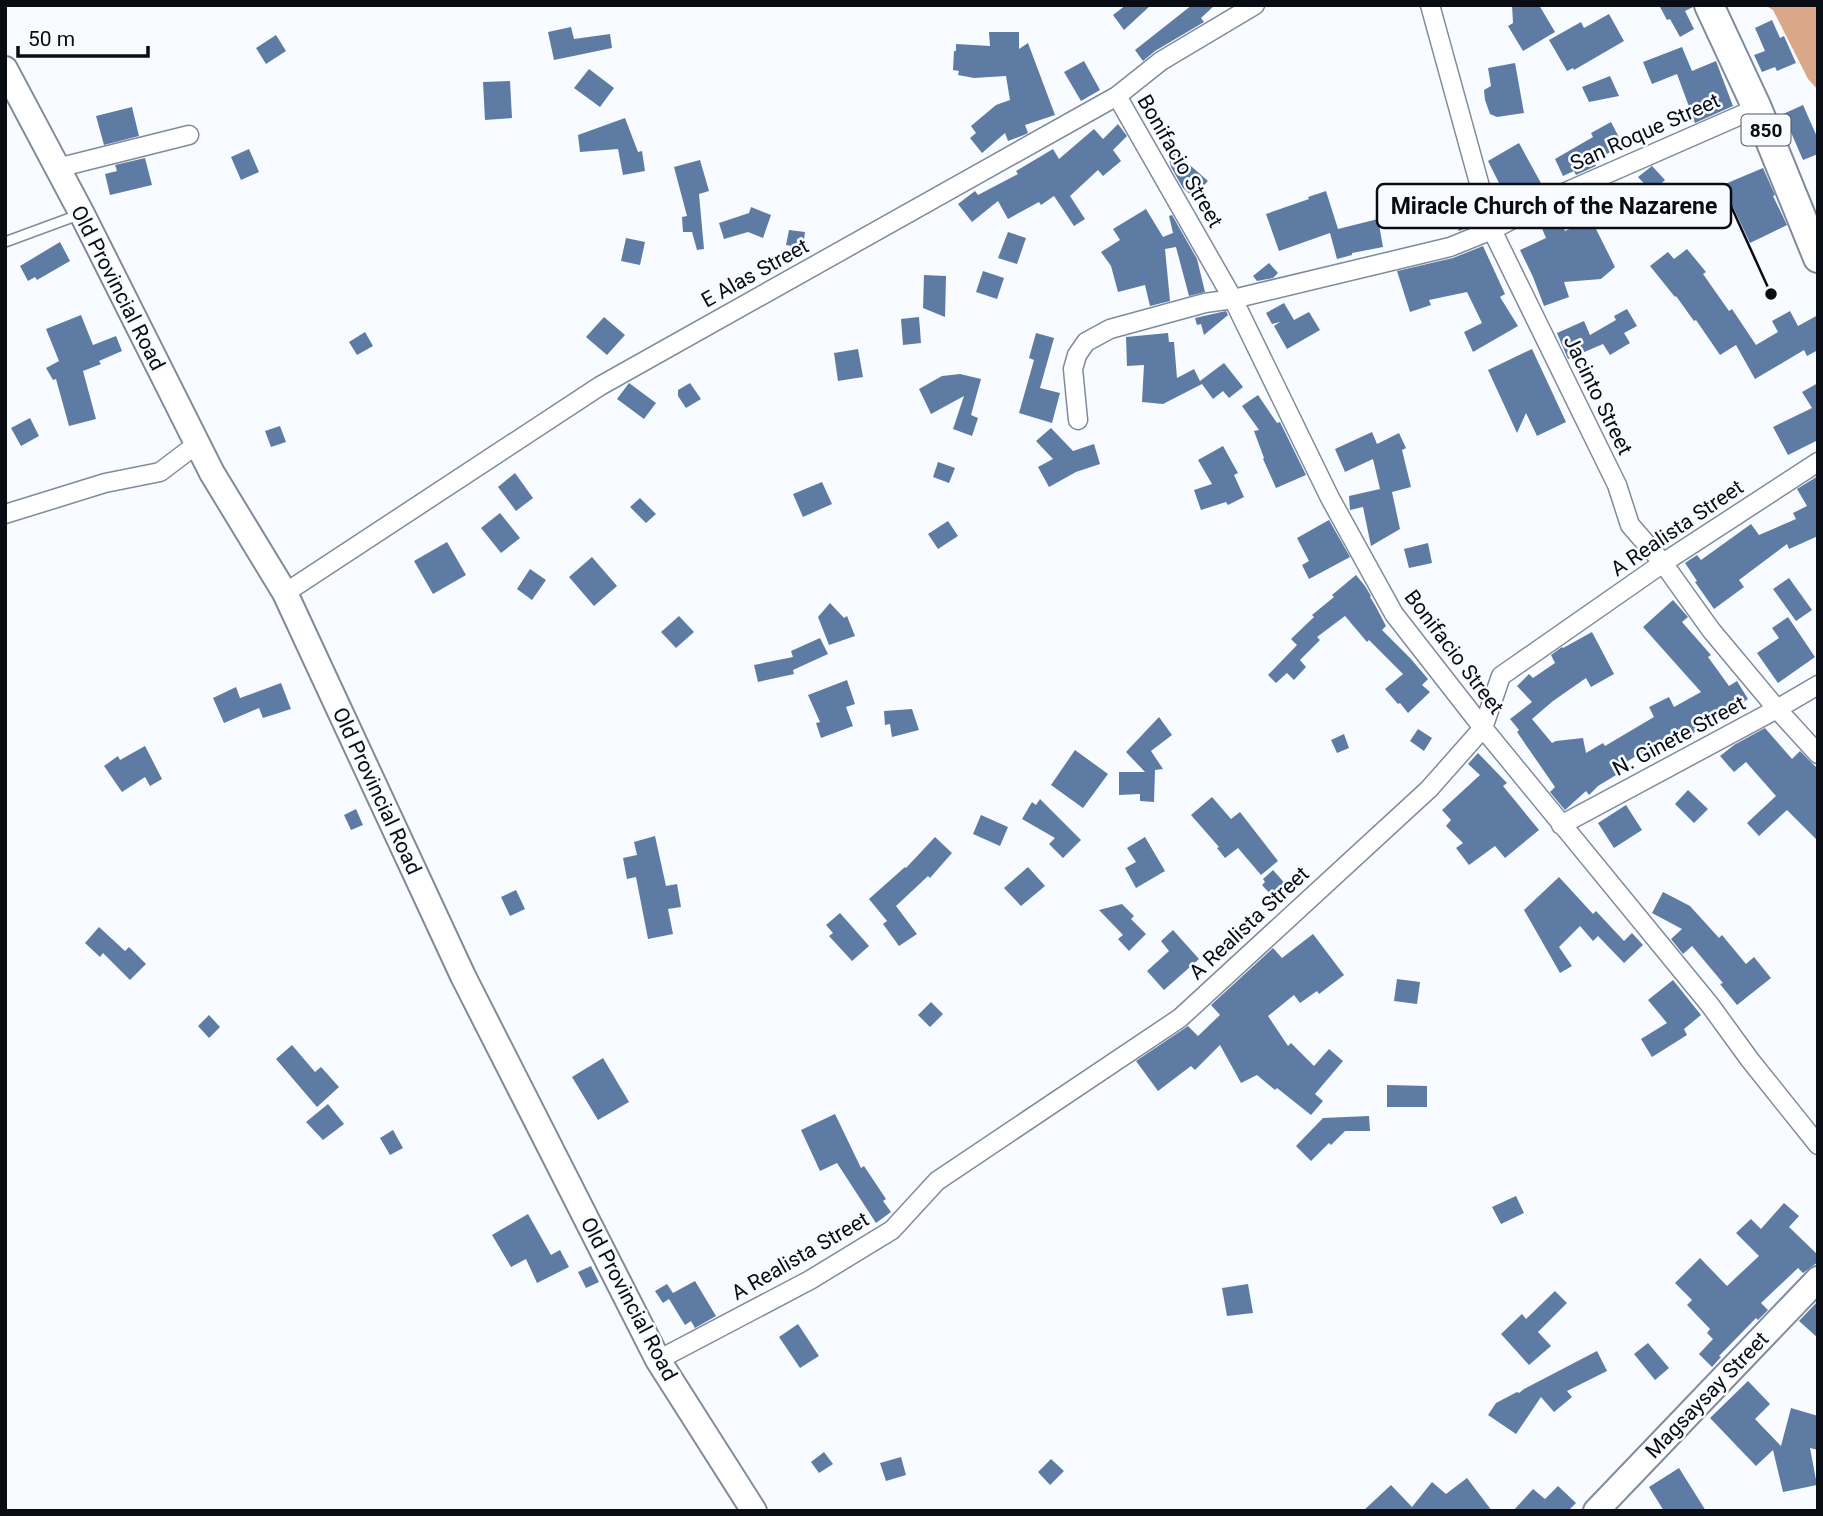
<svg xmlns="http://www.w3.org/2000/svg" width="1823" height="1516" font-family="Roboto,sans-serif">
	<style>
		.water { fill: #d9a889 }
		.building { fill: #5e7ba4 }
		.lines { fill: none; stroke-linecap: round; stroke-linejoin: round }
		.lane-casing { stroke: #7f8b9c; stroke-width: 12 }
		.street-casing { stroke: #7f8b9c; stroke-width: 21 }
		.secondary-casing { stroke: #7f8b9c; stroke-width: 28 }
		.primary-casing { stroke: #7f8b9c; stroke-width: 32 }
		.lane { stroke: #fff; stroke-width: 9 }
		.street { stroke: #fff; stroke-width: 18 }
		.secondary { stroke: #fff; stroke-width: 24 }
		.primary { stroke: #fff; stroke-width: 28 }
		.labels { text-anchor: middle; stroke-width: 5; stroke-linejoin: round; paint-order: stroke }
		.shield { fill: #f8fbff; stroke: #51545a; stroke-width: 2 }
		.shield-label { font-size: 19px; font-weight: bold; fill: #090d13 }
		.street-label { font-size: 21px; fill: #090d13; stroke: #f8fbff }
		.leader { fill: none; stroke: #090d13; stroke-width: 2.5 }
		.callout-dot { fill: #090d13; stroke: #f8fbff; stroke-width: 2.5 }
		.callout { fill: #f8fbff; stroke: #090d13; stroke-width: 2.5 }
		.callout-label { font-size: 23px; text-anchor: middle; font-weight: bold; fill: #090d13 }
	</style>
	<rect width="100%" height="100%" fill="#f8fbff"/>
	<path class="water" d="M1765 5H1818V90L1808 79 1773 10Z"/>
	<path class="building" d="M1126 5H1151L1124 30 1113 15Z
		M1192 5H1215L1201 18 1204 22 1155 51 1143 61 1135 50Z
		M1512 5H1539L1555 32 1523 51 1508 26 1513 23Z
		M1659 5H1693V7L1685 11 1694 29 1680 37 1670 19 1667 20Z
		M1609 14 1624 41 1574 70 1573 68 1567 71 1549 40 1581 22 1584 28Z
		M1772 20 1780 38 1784 36 1796 63 1777 71 1775 67 1762 72 1754 55 1765 51 1755 28Z
		M571 27 574 39 610 34 612 48 554 60 548 32Z
		M989 32H1019V49L1028 43 1055 115 1025 125 1028 133 1024 135 1008 141 1005 133 982 153 970 138 976 133 971 126 996 105 1010 100 1006 76 974 78 958 75 959 71 953 70 954 51H956V44L990 46Z
		M276 35 286 51 266 64 256 48Z
		M1682 47 1692 71 1716 61 1733 106 1695 123 1677 74 1652 84 1643 62Z
		M1084 61 1100 90 1081 101 1064 72Z
		M1515 63 1524 113 1497 117 1490 114 1485 100 1484 90 1491 86 1488 68Z
		M589 69 614 88 600 107 574 88Z
		M1610 76 1619 96 1589 102 1582 87Z
		M510 81 512 118 485 120 483 82Z
		M1803 105 1818 139V154L1803 160 1783 114Z
		M132 107 139 136 104 145 96 116Z
		M625 118 638 152 642 151 645 171 623 175 618 149 580 152 578 135Z
		M1611 122 1623 145 1594 161 1596 166 1576 175 1574 171 1563 176 1555 159 1593 137 1591 133Z
		M1118 124 1127 136 1113 150 1121 161 1103 176 1098 170 1070 196 1085 219 1074 226 1054 196 1041 205 1039 202 1008 219 998 201 972 222 958 204 975 191 978 195 1018 174 1016 171 1053 149 1059 159 1094 129 1103 139Z
		M1165 142 1181 161 1184 160 1208 181 1193 197 1183 188 1171 167Z
		M1519 143 1542 185 1525 196 1526 199 1509 208 1503 198 1497 202 1495 197 1493 189 1500 185 1488 161Z
		M249 149 259 172 241 180 231 157Z
		M145 158 152 185 110 195 105 174 117 171 115 165Z
		M700 160 709 191 699 194 704 249 697 250 692 232H683L682 217 687 216 674 167Z
		M1652 166 1665 180 1652 192 1638 177Z
		M1763 168 1775 195 1773 196 1787 225 1750 243 1733 207 1716 214 1706 192Z
		M1326 191 1338 229 1378 219 1383 247 1352 253V255L1337 259 1330 233 1279 251 1266 214 1309 199 1308 197Z
		M751 207 771 215 763 238 748 232 724 239 719 223 749 213Z
		M1472 208 1478 223 1459 231 1454 219Z
		M1146 209 1163 237 1173 233 1169 216 1172 215 1197 259 1205 292 1189 296 1176 247 1165 249 1170 301 1150 306 1145 285 1118 292 1111 266 1101 252 1120 240 1113 229Z
		M1555 210 1565 231 1591 219 1615 267 1601 279 1564 282 1569 297 1544 306 1533 277 1520 250 1546 238 1538 219Z
		M789 230 805 232 803 248 786 245Z
		M1008 232 1026 238 1017 264 998 258Z
		M626 238 645 242 640 265 621 261Z
		M60 242 70 261 37 280 35 277 28 281 20 266Z
		M1483 246 1505 294 1500 297 1518 326 1473 352 1464 332 1482 323 1467 292 1429 300 1431 305 1410 312 1397 271 1453 258Z
		M1687 249 1706 272 1703 274 1729 311 1732 309 1756 345 1778 332 1772 321 1790 311 1798 326 1818 315V350L1807 356 1804 350 1755 379 1736 345 1720 355 1696 320 1694 321 1676 296 1675 297 1650 266 1668 252 1674 259Z
		M1269 263 1278 273 1273 278 1257 281 1253 276Z
		M983 271 1004 278 997 299 976 292Z
		M924 275 946 276 945 317 923 308Z
		M1284 303 1294 320 1309 312 1320 330 1287 349 1274 326 1280 322 1272 324 1266 313Z
		M1627 309 1637 326 1624 333 1630 343 1610 355 1603 344 1568 359 1557 333 1584 321 1590 335 1616 320 1614 316Z
		M1226 311 1228 315 1204 335 1201 324 1197 325 1195 318Z
		M81 315 93 345 116 336 122 351 99 361 101 364 83 371 96 419 69 426 56 379 53 380 46 368 59 361 46 329Z
		M604 317 625 335 607 355 586 337Z
		M919 317 921 343 903 345 901 319Z
		M365 332 373 346 357 355 349 342Z
		M1036 333 1054 338 1040 388 1060 393 1052 423 1019 413 1034 360 1029 358Z
		M1168 333 1169 342H1174L1177 378 1194 369 1200 381 1224 363 1243 387 1229 398 1223 391 1213 399 1202 384 1163 404 1142 402 1144 365 1127 366 1126 337Z
		M858 349 863 377 838 381 834 353Z
		M1532 349 1566 422 1537 436 1526 413 1517 433 1488 370Z
		M960 374 981 379 971 415 978 418 972 436 953 429 964 396 931 414 919 389 942 376Z
		M629 383 656 403 644 419 617 399Z
		M690 383 701 399 686 408 678 396V390Z
		M1818 383V440L1788 455 1773 427 1812 408 1802 392Z
		M1258 395 1277 423 1280 422 1306 475 1276 488 1263 459 1264 458 1254 431 1259 430 1242 406Z
		M30 418 39 436 21 446 11 428Z
		M280 426 286 442 271 447 265 431Z
		M1051 428 1073 451 1094 444 1100 464 1076 472 1049 487 1038 467 1053 459 1036 441Z
		M1372 432 1377 444 1399 433 1406 448 1402 450 1411 487 1392 492 1400 529 1371 546 1363 507 1350 510 1349 496 1380 489 1373 459 1345 472 1335 449Z
		M1223 446 1238 473 1234 475 1244 497 1228 505 1226 502 1201 510 1194 490 1212 484 1198 460Z
		M938 462 955 468 949 483 933 477Z
		M515 473 533 498 516 511 498 487Z
		M1818 476V536L1789 549 1787 544 1739 580 1744 587 1714 609 1695 582 1697 581 1685 563 1697 555 1701 560 1751 524 1759 535 1796 519 1793 513 1807 506 1797 489Z
		M822 482 832 504 803 517 793 494Z
		M640 498 656 514 646 523 630 507Z
		M500 513 520 538 501 553 481 528Z
		M1329 520 1350 557 1309 579 1302 565 1309 561 1297 538Z
		M948 521 958 536 938 549 928 534Z
		M447 542 466 575 433 594 414 561Z
		M1428 543 1432 563 1409 568 1404 549Z
		M592 557 617 586 594 606 569 577Z
		M530 569 546 580 532 600 517 589Z
		M1356 575 1365 586 1371 596 1370 597 1375 605 1386 626 1382 630 1411 659 1428 679 1422 685 1430 692 1408 713 1400 703 1398 704 1385 689 1403 674 1369 640 1367 642 1345 616 1317 637 1320 640 1300 660 1306 667 1294 680 1287 673 1276 683 1268 675 1297 645 1291 639 1314 617 1312 615 1334 597 1332 595Z
		M1789 578 1812 610 1796 621 1773 589Z
		M1673 600 1688 617 1682 622 1711 655 1708 657 1729 686 1737 681 1748 699 1701 729 1669 745 1666 738 1618 767 1621 772 1598 786 1589 795 1586 791 1565 810 1550 792 1555 787 1517 732 1519 730 1510 719 1532 702 1517 686 1529 674 1533 678 1555 663 1551 655 1562 647 1563 648 1592 632 1614 674 1591 687 1586 678 1553 701 1532 719 1552 743 1556 741 1583 738 1586 753 1603 743 1605 746 1654 717 1649 707 1669 697 1674 707 1701 692 1643 627Z
		M830 603 844 618 847 616 855 636 829 645 818 617Z
		M679 616 694 632 676 648 661 632Z
		M1788 617 1815 657 1778 683 1757 653 1779 638 1772 628Z
		M820 638 828 654 793 670 794 674 758 682 754 665 793 657 791 651Z
		M847 680 855 704 846 707 853 726 821 738 816 723 820 722 808 695Z
		M281 683 291 709 263 718 259 708 224 723 213 698 236 687 240 698Z
		M912 709 919 730 892 737 890 724 885 725 884 711Z
		M1159 717 1172 735 1151 751 1163 769 1155 770 1154 802 1140 801V794L1119 795V772H1145L1126 752Z
		M1765 728 1792 759 1800 751 1818 769V841L1787 810 1759 836 1747 823 1776 796 1746 762 1734 772 1720 756 1734 745Z
		M1418 729 1432 738 1424 751 1410 741Z
		M1344 734 1349 748 1337 753 1331 740Z
		M145 746 162 779 150 786 145 777 122 792 104 766 118 756 120 760Z
		M1075 750 1108 774 1083 808 1051 785Z
		M1478 753 1507 783 1503 786 1539 830 1505 858 1495 846 1469 865 1456 848 1463 843 1446 826 1451 820 1442 810 1480 775 1468 764Z
		M1688 790 1708 809 1694 823 1675 804Z
		M1212 797 1231 819 1240 812 1278 861 1261 875 1238 848 1225 858 1217 848 1219 847 1191 815Z
		M1040 799 1081 840 1063 858 1049 844 1055 838 1022 819 1032 802 1036 805Z
		M1626 805 1642 830 1614 848 1598 823Z
		M356 809 363 825 351 830 344 815Z
		M981 815 1008 827 1000 846 973 834Z
		M655 836 666 886 677 884 681 907 668 909 673 934 648 939 636 877 627 879 623 858 637 855 634 842Z
		M935 837 952 853 930 878 928 876 896 906 917 934 899 946 883 924 887 921 869 899 905 867 906 868Z
		M1145 837 1165 871 1136 888 1125 868 1136 862 1127 848Z
		M1028 867 1045 886 1021 906 1004 888Z
		M1273 870 1289 888 1276 900 1262 885 1265 882 1263 879Z
		M1559 877 1593 914 1596 911 1624 941 1632 933 1643 945 1624 963 1598 936 1593 941 1580 926 1559 947 1572 966 1560 973 1524 910Z
		M516 890 525 909 510 916 501 897Z
		M1663 892 1690 906 1719 938 1722 935 1746 964 1754 957 1771 978 1737 1005 1720 984 1723 983 1692 946 1683 954 1671 939 1682 929 1652 913Z
		M1122 904 1134 916 1131 919 1146 934 1129 951 1118 939 1123 935 1099 910Z
		M840 913 869 946 852 961 829 936 833 933 826 925Z
		M99 927 125 951 129 947 146 964 130 980 103 953 100 957 85 943Z
		M1173 930 1199 959 1164 990 1147 971 1169 951 1161 941Z
		M1313 934 1344 975 1319 994 1317 991 1300 1003 1294 995 1268 1016 1288 1046 1291 1043 1314 1066 1329 1049 1343 1061 1315 1094 1323 1101 1311 1115 1277 1088 1275 1090 1257 1075 1241 1083 1220 1045 1195 1070 1191 1066 1158 1091 1136 1061 1188 1026 1198 1036 1220 1015 1211 1005 1273 948 1282 958Z
		M1397 979 1420 982 1417 1004 1394 1001Z
		M1673 980 1701 1015 1684 1029 1687 1035 1652 1057 1641 1039 1667 1023 1648 1000Z
		M931 1002 943 1014 930 1027 918 1015Z
		M209 1015 220 1027 209 1038 198 1026Z
		M292 1045 315 1072 321 1067 339 1087 317 1107 276 1059Z
		M603 1058 629 1102 598 1120 572 1077Z
		M1387 1085 1427 1086V1107H1387Z
		M328 1104 344 1124 323 1140 306 1122Z
		M835 1114 861 1168 864 1166 886 1199 883 1201 891 1212 876 1223 837 1163 820 1171 801 1130Z
		M1369 1116 1370 1131H1345L1331 1145 1329 1143 1311 1161 1296 1146 1323 1118Z
		M393 1130 403 1148 390 1155 380 1138Z
		M1516 1196 1524 1213 1501 1224 1492 1207Z
		M1784 1203 1799 1216 1789 1227 1818 1255V1262L1803 1273 1798 1268 1761 1303 1768 1310 1758 1320 1756 1318 1719 1356 1721 1357 1712 1367 1699 1354 1713 1339 1707 1333 1710 1329 1687 1305 1692 1300 1675 1283 1700 1258 1727 1286 1759 1256 1736 1233 1751 1219 1761 1229Z
		M528 1214 551 1255 560 1250 569 1267 537 1283 526 1259 511 1267 492 1235Z
		M591 1266 599 1282 586 1288 578 1272Z
		M695 1281 716 1316 695 1328 691 1321 685 1325 669 1299 663 1303 655 1291 667 1284 673 1293Z
		M1248 1284 1253 1313 1227 1316 1222 1288Z
		M1555 1291 1567 1303 1538 1332 1551 1346 1529 1365 1501 1334 1522 1314 1526 1319Z
		M1818 1301V1338L1799 1321Z
		M798 1324 819 1356 800 1368 779 1337Z
		M1648 1343 1669 1368 1655 1380 1634 1354Z
		M1597 1351 1607 1371 1567 1391 1572 1397 1554 1412 1541 1397 1516 1434 1488 1415 1496 1403 1517 1392 1519 1393 1524 1389Z
		M1748 1381 1770 1404 1755 1419 1781 1446 1791 1408 1818 1416V1450L1810 1448 1817 1485 1783 1492 1773 1450 1756 1466 1710 1418Z
		M824 1452 833 1464 819 1473 811 1462Z
		M901 1457 906 1475 886 1481 880 1463Z
		M1051 1459 1064 1471 1050 1485 1038 1472Z
		M1679 1468 1706 1511H1664L1649 1487Z
		M1467 1478 1492 1511H1363L1391 1485 1412 1507 1432 1482 1446 1494Z
		M1558 1486 1576 1503 1568 1511H1513L1533 1489 1545 1499Z"/>
	<g class="lines">
		<g class="lane-casing">
			<path id="lane" d="M5 242 81 214"/>
		</g>
		<g class="street-casing">
			<path id="street" d="M1430 5 1492 230 1617 485 1630 525 1663 563 1711 630 1777 709 1818 754
				M1117 96 1233 299 1330 498 1394 614 1483 728 1710 1005 1750 1060 1818 1145
				M57 168 189 135
				M1078 420 1073 369 1077 355 1086 342 1110 329 1205 303 1233 299 1450 247 1492 230 1561 194 1757 108
				M5 514 105 483 160 472 197 444
				M285 593 600 386 1117 96 1161 61 1255 5
				M1561 825 1777 709 1818 685
				M658 1360 810 1280 892 1230 937 1181 1180 1018 1429 789 1483 728 1501 676 1663 563 1818 462"/>
		</g>
		<g class="secondary-casing">
			<path id="secondary" d="M5 69 82 214 212 473 285 593 463 976 658 1360 754 1511
				M1596 1511 1818 1279"/>
		</g>
		<g class="primary-casing">
			<path id="primary" d="M1709 5 1757 108 1818 258"/>
		</g>
		<use href="#lane" class="lane"/>
		<use href="#street" class="street"/>
		<use href="#secondary" class="secondary"/>
		<use href="#primary" class="primary"/>
	</g>
	<g class="labels">
		<rect class="shield" x="1741.5" y="114.5" width="49" height="31" rx="5"/>
		<g class="shield-label">
			<text x="1766" y="137">850</text>
		</g>
		<g class="street-label">
			<text transform="translate(1645 132) rotate(-24)" y="7">San Roque Street</text>
			<text transform="translate(1180 161) rotate(60)" y="7">Bonifacio Street</text>
			<text transform="translate(755 273) rotate(-29)" y="7">E Alas Street</text>
			<text transform="translate(118 288) rotate(63)" y="7">Old Provincial Road</text>
			<text transform="translate(1598 395) rotate(64)" y="7">Jacinto Street</text>
			<text transform="translate(1677 528) rotate(-34)" y="7">A Realista Street</text>
			<text transform="translate(1454 652) rotate(53)" y="7">Bonifacio Street</text>
			<text transform="translate(1679 736) rotate(-28)" y="7">N. Ginete Street</text>
			<text transform="translate(377 791) rotate(65)" y="7">Old Provincial Road</text>
			<text transform="translate(1249 923) rotate(-43)" y="7">A Realista Street</text>
			<text transform="translate(800 1256) rotate(-30)" y="7">A Realista Street</text>
			<text transform="translate(629 1299) rotate(62)" y="7">Old Provincial Road</text>
			<text transform="translate(1707 1395) rotate(-46)" y="7">Magsaysay Street</text>
		</g>
	</g>
	<path class="leader" d="M1771 294L1731 206"/>
	<circle class="callout-dot" cx="1771" cy="294" r="7"/>
	<rect class="callout" x="1377" y="184" width="354" height="44" rx="7"/>
	<g class="callout-label">
		<text x="1554" y="214">Miracle Church of the Nazarene</text>
	</g>
	<rect width="1823" height="1516" fill="none" stroke="#090d13" stroke-width="14"/>
	<path d="M18 46v10h130v-10" fill="none" stroke="#090d13" stroke-width="3.5"/>
	<text x="28" y="46" font-size="21" fill="#090d13" stroke="#f8fbff" stroke-width="5" paint-order="stroke">50 m</text>
</svg>
